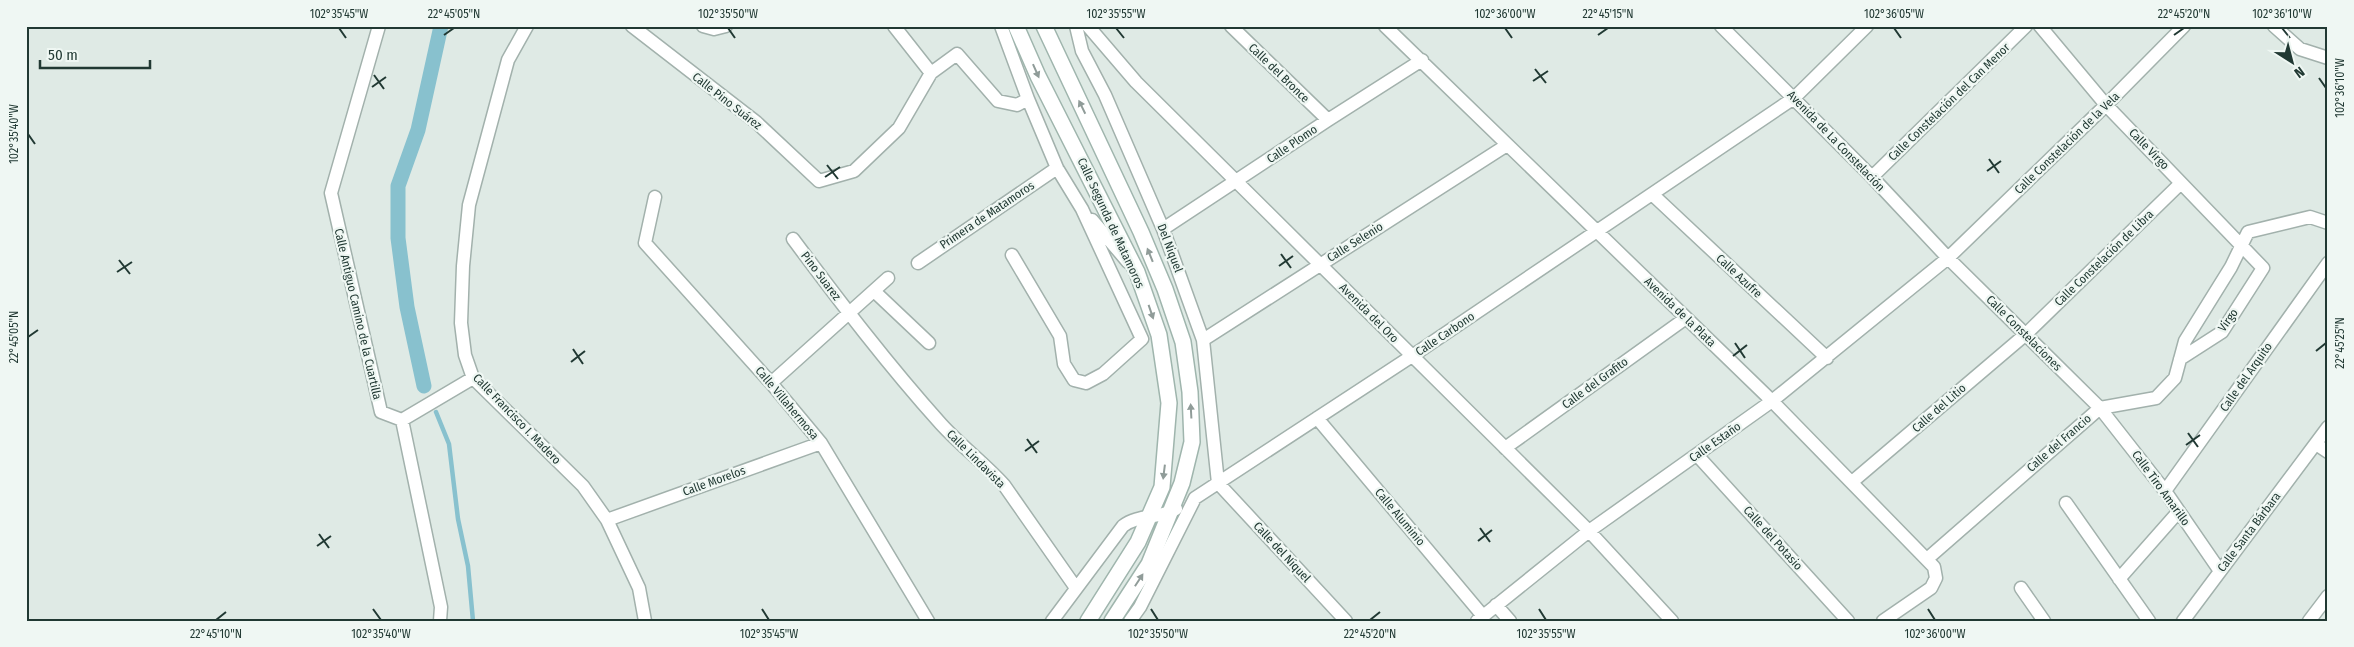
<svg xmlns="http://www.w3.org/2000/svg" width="2354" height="647" font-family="'Fira Sans Condensed',sans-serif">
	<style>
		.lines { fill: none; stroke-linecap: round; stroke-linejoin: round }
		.stream { stroke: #88c1ce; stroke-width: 4.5 }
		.canal { stroke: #88c1ce; stroke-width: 15 }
		.street-casing { stroke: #a2b1ac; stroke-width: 15 }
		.secondary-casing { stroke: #9fb5ad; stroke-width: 18 }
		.street { stroke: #fff; stroke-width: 12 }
		.secondary { stroke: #fff; stroke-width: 15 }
		.oneway { fill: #909c99 }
		.ticks { fill: none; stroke: #213933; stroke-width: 2 }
		.labels { text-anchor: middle; stroke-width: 4.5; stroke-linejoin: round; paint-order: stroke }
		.street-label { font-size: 12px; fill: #213933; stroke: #eff7f3 }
		.neatline { fill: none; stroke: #213933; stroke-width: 2 }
		.ticks-label { font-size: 12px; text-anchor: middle; fill: #213933 }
	</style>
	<rect width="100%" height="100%" fill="#dfeae5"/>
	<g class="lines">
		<path class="stream" d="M436 412 449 444 458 519 468 566 473 621"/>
		<path class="canal" d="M424 386 407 307 398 238V186L418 130 441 26"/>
		<g class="street-casing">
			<path id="street" d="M379 26 331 193 381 412 402 420 441 607 440 621
				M527 26 508 60 469 205 463 266 461 323 465 355 473 378 583 486 607 520 639 588 645 621
				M632 26 756 122 819 181 854 171 899 128 931 73
				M703 26 714 29 726 26
				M894 26 931 73 957 54 998 101 1017 105 1028 99
				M1001 26 1028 99 1057 168 1082 209 1142 339 1103 374 1086 383 1074 380 1064 364 1060 336 1012 255
				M1076 26 1082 51 1105 95 1163 229 1203 340 1218 483 1346 621
				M1088 26 1136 82 1589 531 1672 621
				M1231 26 1328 120
				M1385 26 1772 401 1934 567 1936 578 1931 588 1883 621
				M1721 26 1872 177 1948 258 2100 408 2165 491 2220 571
				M2040 26 2106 105 2263 268 2222 332 2180 359
				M2274 26 2300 49 2328 58
				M1872 177 2026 26
				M1652 194 1827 358
				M655 197 645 243 771 383 821 443 928 621
				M1092 220 1128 262
				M1163 229 1328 120 1422 60
				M793 239C840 302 888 365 941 424 961 446 984 463 1004 485L1076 588
				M918 263 1057 168
				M874 291 929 343
				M1203 340 1507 145
				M771 383 888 278
				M1317 418 1483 616
				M402 420 473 378
				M2316 444 2328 452
				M1505 448 1686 318
				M1697 455 1848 621
				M1852 482 2026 334 2181 183
				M2165 491 2328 263
				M2066 503 2149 621
				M607 520 821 443
				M1927 559 2100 408 2156 398 2175 378 2185 341 2231 267 2248 232 2310 217 2328 223
				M2119 579 2179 511
				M2021 588 2044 621
				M1496 605 1510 621
				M1052 621 1123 526C1138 514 1160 519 1176 509
				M1130 621 1140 607 1195 498 1412 356 1794 98 1867 26
				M1477 621 1589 531 1772 401 1948 258 2106 105 2184 26
				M2183 621 2328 427
				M2309 621 2328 596"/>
		</g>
		<g class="secondary-casing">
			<path id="secondary" d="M1016 26 1038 76 1137 272 1159 335 1169 403 1162 487 1138 542 1088 621
				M1044 26 1141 232 1165 289 1183 342 1190 392 1192 442 1182 483 1149 564 1112 621"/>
		</g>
		<use href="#street" class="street"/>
		<use href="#secondary" class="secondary"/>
	</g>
	<defs><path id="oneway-solid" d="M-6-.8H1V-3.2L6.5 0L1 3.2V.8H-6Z" transform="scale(1.25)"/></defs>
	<g class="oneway">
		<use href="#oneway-solid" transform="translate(1036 71) rotate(66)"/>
		<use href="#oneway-solid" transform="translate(1082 107) rotate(-116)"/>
		<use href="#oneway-solid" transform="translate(1150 255) rotate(-112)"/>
		<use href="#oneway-solid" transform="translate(1151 312) rotate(71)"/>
		<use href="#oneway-solid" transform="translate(1191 411) rotate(-93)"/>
		<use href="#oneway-solid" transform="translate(1164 472) rotate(97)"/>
		<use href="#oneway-solid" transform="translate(1139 580) rotate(-57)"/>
	</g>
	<path class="ticks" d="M339 28 346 38M728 28 735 38M1116 28 1124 38M1505 28 1512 38M1894 28 1901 38M2282 28 2290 38M444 35 454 28M1598 35 1608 28M2174 35 2184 28M1535 69 1546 83M374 75 384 89M2319 78 2326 88M1533 81 1548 71M372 87 386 77M28 134 35 144M1989 159 1999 173M827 165 838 179M1987 171 2001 161M825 177 840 167M1281 254 1291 268M119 260 130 274M1279 266 1293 256M117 272 132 262M28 337 38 330M1735 343 1745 358M573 349 583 364M2316 351 2326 343M1733 356 1747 345M571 362 585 351M2188 433 2198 447M1027 439 1037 453M2186 445 2200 435M1025 451 1039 441M1480 528 1490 542M319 534 329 548M1478 541 1492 530M317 546 331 536M373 609 381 620M762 609 769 620M1151 609 1158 620M1539 609 1546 620M1928 609 1935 620M216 620 226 612M1370 620 1380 612"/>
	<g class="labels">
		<g class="street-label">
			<text transform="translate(1279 73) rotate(44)" y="4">Calle del Bronce</text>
			<text transform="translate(727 101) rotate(38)" y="4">Calle Pino Suárez</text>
			<text transform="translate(1949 102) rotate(-44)" y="4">Calle Constelación del Can Menor</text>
			<text transform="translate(1836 141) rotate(46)" y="4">Avenida de La Constelación</text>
			<text transform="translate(2067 143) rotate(-44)" y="4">Calle Constelación de la Vela</text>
			<text transform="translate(1292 144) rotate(-34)" y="4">Calle Plomo</text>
			<text transform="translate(2149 149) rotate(46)" y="4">Calle Virgo</text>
			<text transform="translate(987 215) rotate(-34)" y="4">Primera de Matamoros</text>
			<text transform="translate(1111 223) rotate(65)" y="4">Calle Segunda de Matamoros</text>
			<text transform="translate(1355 242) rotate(-32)" y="4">Calle Selenio</text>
			<text transform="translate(1170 248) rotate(69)" y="4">Del Niquel</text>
			<text transform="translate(2104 258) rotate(-44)" y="4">Calle Constelación de Libra</text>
			<text transform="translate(821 276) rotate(53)" y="4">Pino Suarez</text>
			<text transform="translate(1739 276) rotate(43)" y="4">Calle Azufre</text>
			<text transform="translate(1680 312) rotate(44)" y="4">Avenida de la Plata</text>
			<text transform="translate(1369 313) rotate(45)" y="4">Avenida del Oro</text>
			<text transform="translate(358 314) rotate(77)" y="4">Calle Antiguo Camino de la Cuartilla</text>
			<text transform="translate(2228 320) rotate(-54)" y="4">Virgo</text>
			<text transform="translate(2024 333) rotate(45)" y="4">Calle Constelaciones</text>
			<text transform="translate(1445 334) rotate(-34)" y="4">Calle Carbono</text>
			<text transform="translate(2246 377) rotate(-55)" y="4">Calle del Arquito</text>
			<text transform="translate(1595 383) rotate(-36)" y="4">Calle del Grafito</text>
			<text transform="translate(787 403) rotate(50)" y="4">Calle Villahermosa</text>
			<text transform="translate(1939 408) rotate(-41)" y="4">Calle del Litio</text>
			<text transform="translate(517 419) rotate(46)" y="4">Calle Francisco I. Madero</text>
			<text transform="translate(1715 442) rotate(-35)" y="4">Calle Estaño</text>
			<text transform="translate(2059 443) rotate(-41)" y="4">Calle del Francio</text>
			<text transform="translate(976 459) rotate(45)" y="4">Calle Lindavista</text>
			<text transform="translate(714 481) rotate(-20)" y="4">Calle Morelos</text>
			<text transform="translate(2161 488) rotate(54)" y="4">Calle Tiro Amarillo</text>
			<text transform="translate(1400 517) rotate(50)" y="4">Calle Aluminio</text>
			<text transform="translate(2249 532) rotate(-53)" y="4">Calle Santa Bárbara</text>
			<text transform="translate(1773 538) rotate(48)" y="4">Calle del Potasio</text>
			<text transform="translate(1282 552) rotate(47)" y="4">Calle del Níquel</text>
		</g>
	</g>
	<rect width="2354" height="647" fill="none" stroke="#eff7f3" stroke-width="55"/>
	<g transform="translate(2292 62) rotate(144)" stroke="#eff7f3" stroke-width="4" paint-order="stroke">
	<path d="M0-4L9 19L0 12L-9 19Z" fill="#213933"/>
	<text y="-8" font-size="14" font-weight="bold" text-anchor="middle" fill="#213933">N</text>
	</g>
	<path d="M40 60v8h110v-8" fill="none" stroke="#213933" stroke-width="2.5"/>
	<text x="48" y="60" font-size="15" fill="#213933" stroke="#eff7f3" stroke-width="4" paint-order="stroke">50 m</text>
	<rect x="28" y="28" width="2298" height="592" class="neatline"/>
	<g class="ticks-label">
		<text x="339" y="18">102°35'45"W</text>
		<text x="454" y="18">22°45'05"N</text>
		<text x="728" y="18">102°35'50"W</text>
		<text x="1116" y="18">102°35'55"W</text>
		<text x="1505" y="18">102°36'00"W</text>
		<text x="1608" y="18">22°45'15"N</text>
		<text x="1894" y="18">102°36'05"W</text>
		<text x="2184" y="18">22°45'20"N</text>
		<text x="2282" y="18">102°36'10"W</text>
		<text transform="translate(2340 88) rotate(-90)" y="4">102°36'10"W</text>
		<text transform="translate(14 134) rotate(-90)" y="4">102°35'40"W</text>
		<text transform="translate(14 337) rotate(-90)" y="4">22°45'05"N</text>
		<text transform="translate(2340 343) rotate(-90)" y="4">22°45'25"N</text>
		<text x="216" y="638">22°45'10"N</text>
		<text x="381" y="638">102°35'40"W</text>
		<text x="769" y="638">102°35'45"W</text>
		<text x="1158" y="638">102°35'50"W</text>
		<text x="1370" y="638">22°45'20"N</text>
		<text x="1546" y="638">102°35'55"W</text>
		<text x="1935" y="638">102°36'00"W</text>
	</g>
</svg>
